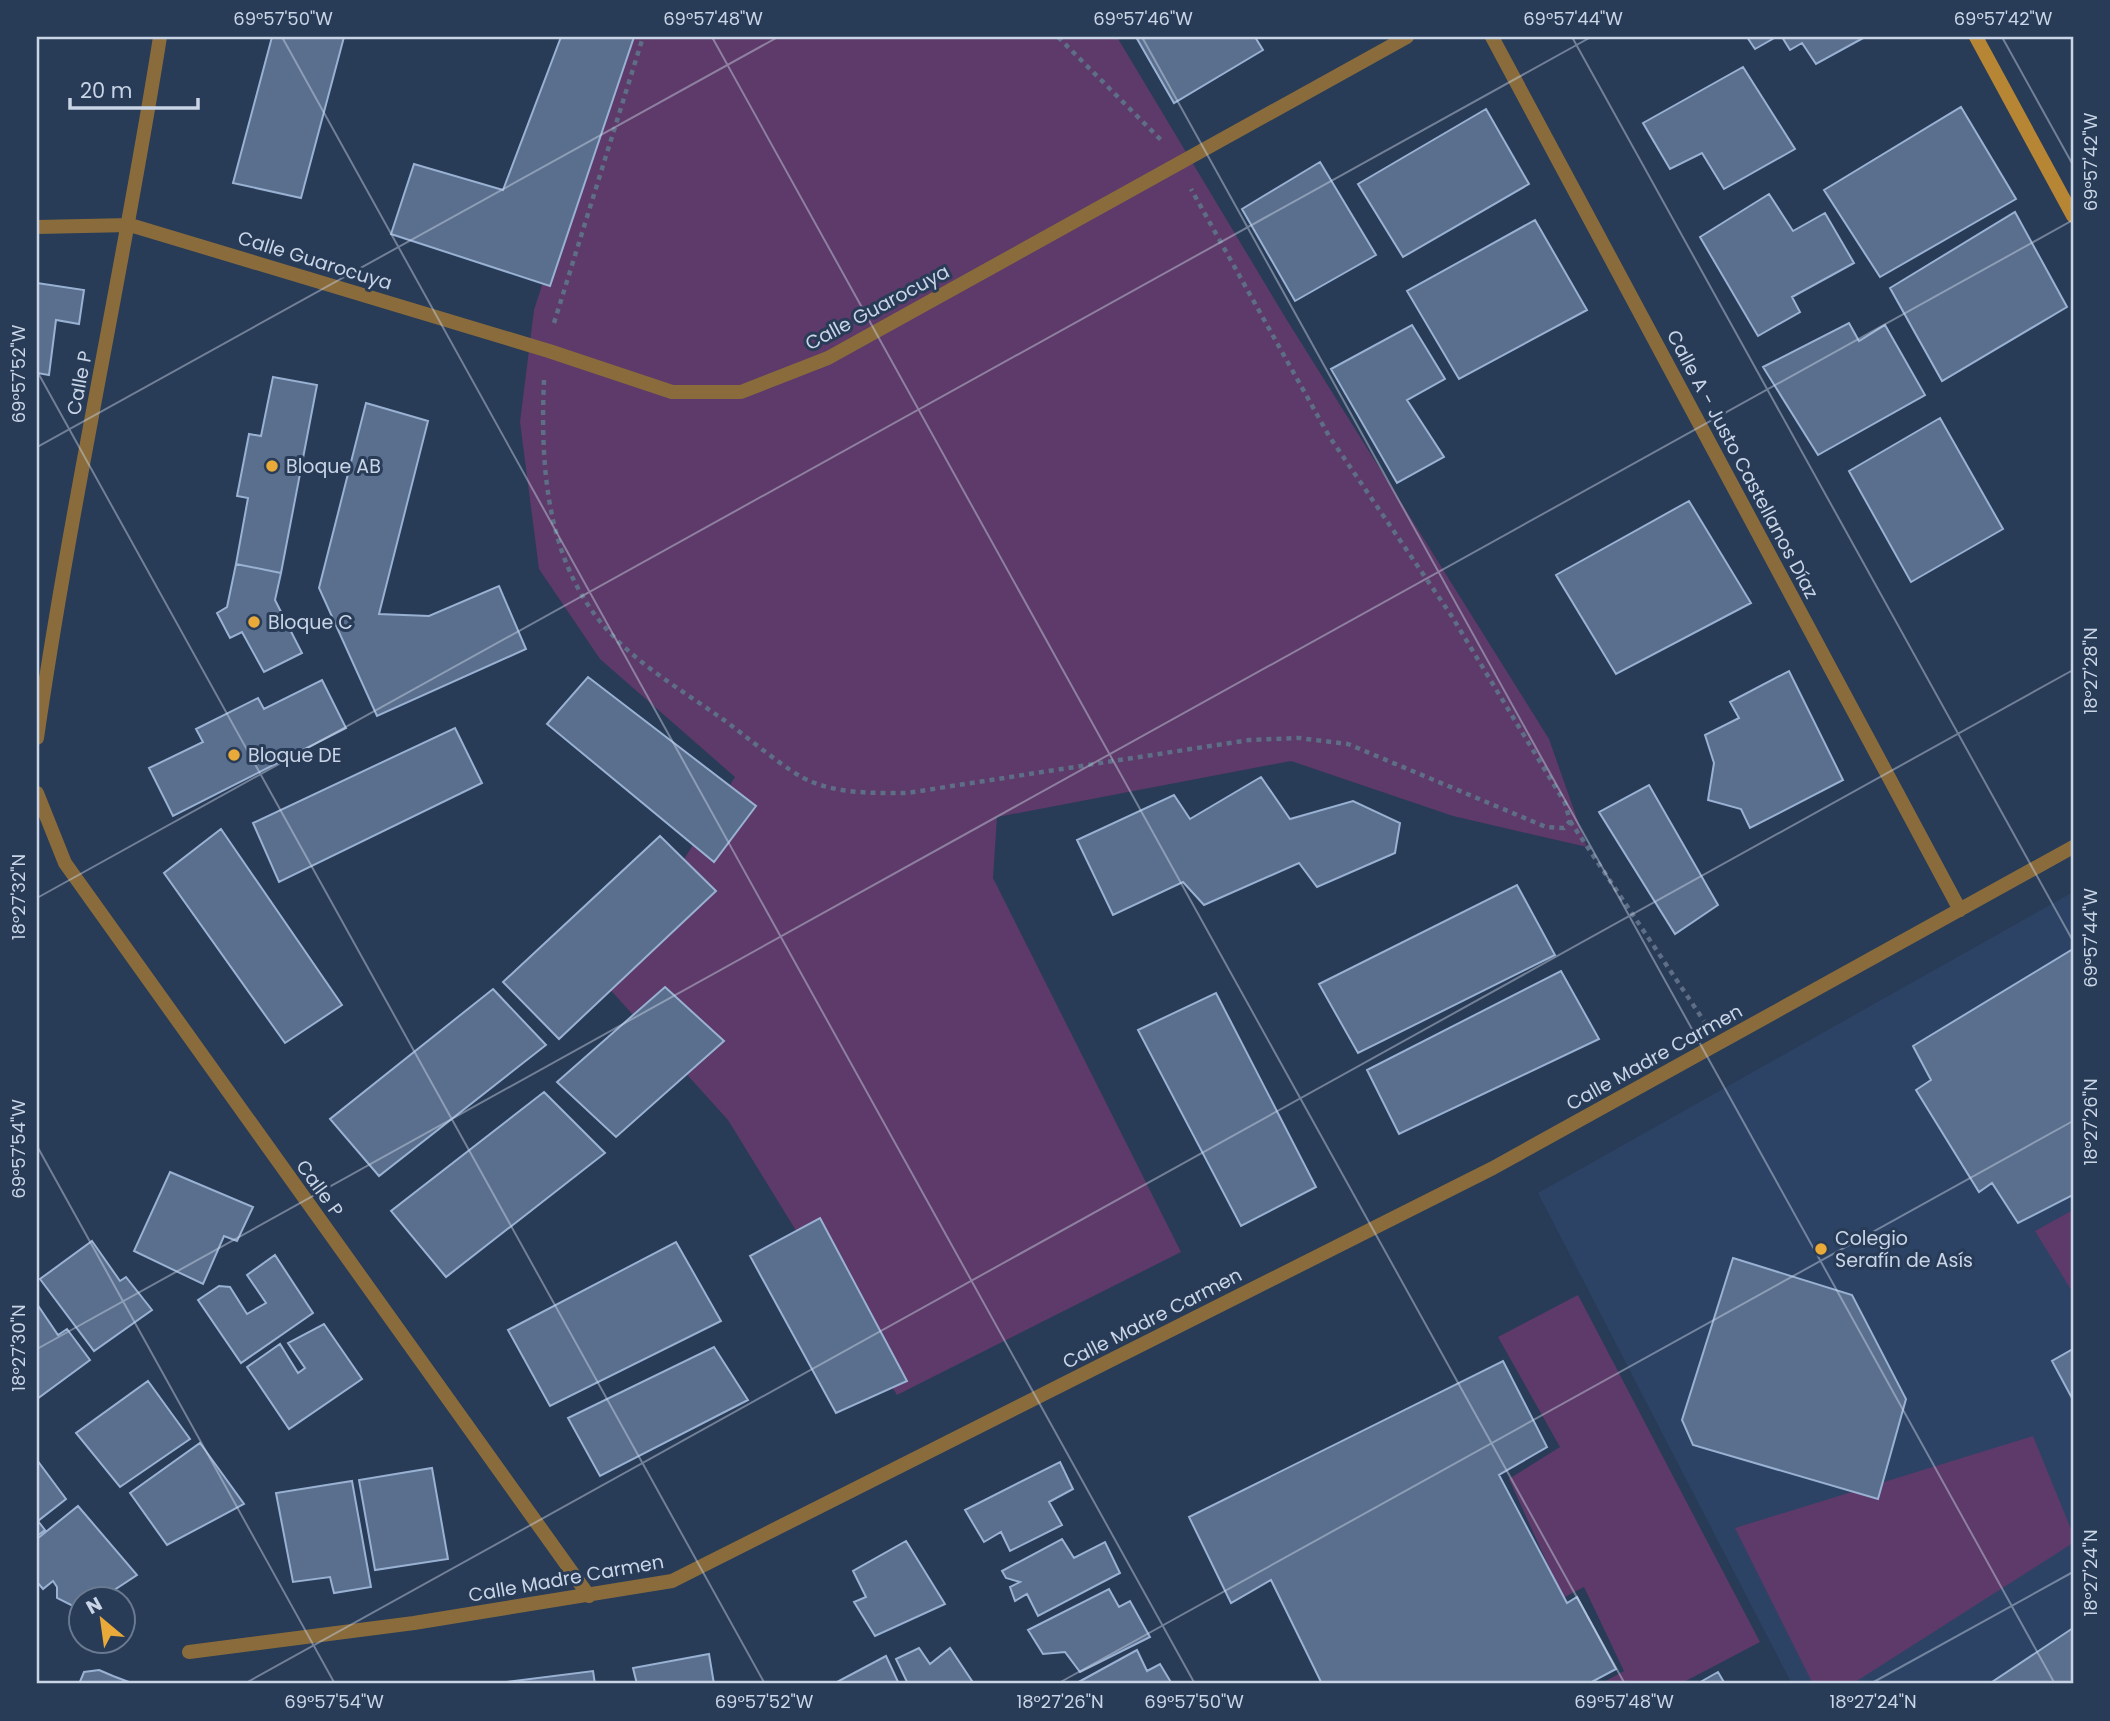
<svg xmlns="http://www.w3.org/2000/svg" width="2110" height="1721" font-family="Poppins,sans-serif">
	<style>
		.built { fill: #2c4365 }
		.green { fill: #5d3a69 }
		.building { fill: #5a6f8e; stroke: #99b1d2; stroke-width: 2 }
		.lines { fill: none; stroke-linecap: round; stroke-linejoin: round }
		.path { stroke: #5d6e86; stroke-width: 4.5; stroke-dasharray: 5 5; stroke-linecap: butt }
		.street { stroke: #8a6c3c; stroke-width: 14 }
		.secondary { stroke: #b68634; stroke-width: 14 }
		.ticks { fill: none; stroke: #c9d5e6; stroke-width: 2; stroke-opacity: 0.45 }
		.poi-dot { fill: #eaaa39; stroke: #283b57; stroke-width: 2.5 }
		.labels { text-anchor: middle; stroke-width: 6; stroke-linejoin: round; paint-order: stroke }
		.street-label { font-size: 19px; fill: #c9d5e6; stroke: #283b57 }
		.poi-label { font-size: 19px; fill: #c9d5e6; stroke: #283b57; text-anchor: start }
		.neatline { fill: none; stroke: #c9d5e6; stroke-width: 2.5 }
		.ticks-label { font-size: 18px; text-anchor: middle; fill: #c9d5e6 }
	</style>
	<rect width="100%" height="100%" fill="#283b57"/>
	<path class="built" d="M2073 892V1684H1792L1538 1193Z"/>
	<path class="green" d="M622 37H1117L1285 317 1549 739 1587 847 1453 816 1291 761 997 817 993 878 1181 1252 897 1395 728 1120 606 985 735 777 600 659 539 569 520 422 534 310Z
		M2073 1210V1293L2035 1231Z
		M1578 1295 1760 1642 1680 1684H1600L1624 1671 1584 1587 1563 1598 1509 1479 1560 1447 1498 1337Z
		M2033 1436 2073 1534V1543L1852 1684H1813L1735 1528Z"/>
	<path class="building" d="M272 37H344L301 198 233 183Z
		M561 37H634L550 286 391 234 414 164 503 190Z
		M1136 37H1255L1263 50 1174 103Z
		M1747 37H1776L1755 49Z
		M1782 37H1865L1816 64 1802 43 1790 50Z
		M1743 67 1795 149 1724 189 1702 153 1670 169 1643 123Z
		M1961 107 2016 199 1880 277 1824 190Z
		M1486 109 1529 184 1403 257 1358 184Z
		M1320 162 1376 255 1295 301 1242 209Z
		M1769 194 1793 231 1825 213 1854 263 1792 297 1800 312 1758 336 1700 237Z
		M2015 212 2067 307 1942 381 1890 288Z
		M1535 220 1587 310 1459 379 1407 291Z
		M37 283 84 290 79 324 56 320 49 375 37 373Z
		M1849 323 1859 341 1885 325 1925 395 1818 455 1763 367Z
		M1412 325 1445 379 1407 400 1444 457 1397 483 1331 369Z
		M273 377 317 385 281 573 236 564 248 498 237 496 249 434 261 436Z
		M366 403 428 421 379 614 429 616 499 586 526 649 377 716 319 588Z
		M1940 418 2003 529 1911 582 1849 471Z
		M1689 501 1751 603 1616 674 1556 575Z
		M236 564 281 573 275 600 302 653 264 672 242 632 230 638 217 613 227 607Z
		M1789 671 1843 780 1750 828 1741 809 1708 800 1714 763 1705 735 1739 718 1730 702Z
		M588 677 756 806 714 862 547 724Z
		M322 680 346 728 173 816 149 768 203 742 196 729 258 698 264 709Z
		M455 728 482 783 279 882 253 823Z
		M1261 777 1290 819 1353 801 1400 823 1395 853 1317 887 1299 863 1204 905 1183 882 1113 915 1077 840 1174 795 1190 819Z
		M1649 785 1718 905 1675 934 1599 812Z
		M221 829 342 1005 285 1043 164 873Z
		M660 836 716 891 559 1039 503 982Z
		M1517 885 1555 955 1358 1053 1319 984Z
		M2073 949V1195L2018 1223 1992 1183 1979 1192 1916 1090 1931 1080 1913 1046Z
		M1561 971 1599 1039 1399 1134 1367 1070Z
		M665 987 724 1041 616 1137 557 1082Z
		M493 989 546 1045 379 1176 330 1119Z
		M1216 993 1316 1187 1241 1226 1138 1030Z
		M544 1092 605 1153 446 1277 391 1211Z
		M170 1172 253 1207 237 1241 224 1236 203 1284 134 1251Z
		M820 1218 907 1381 836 1413 750 1256Z
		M92 1241 120 1281 126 1277 152 1310 94 1351 40 1279Z
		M676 1242 721 1321 550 1406 508 1330Z
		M275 1255 313 1313 241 1363 198 1300 219 1286 230 1287 247 1314 266 1303 247 1275Z
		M1733 1258 1852 1295 1906 1399 1878 1499 1693 1445 1682 1420Z
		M37 1304 58 1335 67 1329 90 1360 37 1399Z
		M324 1324 362 1379 289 1429 247 1367 280 1344 298 1373 305 1368 288 1343Z
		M714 1347 748 1400 600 1476 568 1418Z
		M2073 1349V1400L2052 1361Z
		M1503 1361 1547 1447 1499 1475 1567 1603 1577 1597 1616 1669 1588 1684H1322L1271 1580 1231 1603 1189 1517Z
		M148 1381 190 1439 120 1487 76 1433Z
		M200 1443 244 1504 167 1545 130 1493Z
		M37 1460 66 1499 38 1521 45 1530 37 1536Z
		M1060 1462 1073 1489 1049 1502 1062 1525 1010 1551 1001 1532 984 1542 965 1510Z
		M432 1468 448 1559 375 1570 359 1480Z
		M352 1481 371 1587 334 1593 330 1577 293 1582 276 1493Z
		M78 1506 137 1575 102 1598H80V1605L73 1606 57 1598V1587L53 1581 43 1589 37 1582V1539Z
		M1062 1539 1074 1558 1105 1542 1120 1573 1038 1616 1027 1594 1015 1601 1010 1587 1020 1582 1006 1578 1002 1571Z
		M906 1541 945 1604 875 1636 854 1602 866 1597 853 1571Z
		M1109 1589 1119 1607 1130 1601 1150 1637 1080 1672 1065 1652 1043 1654 1028 1630Z
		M2073 1628V1684H1989Z
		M919 1648 930 1664 950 1648 974 1684H908L896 1659Z
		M1137 1650 1147 1671 1160 1664 1172 1684H1075Z
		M709 1654 714 1684H637L633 1668Z
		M886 1656 899 1684H836L835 1683Z
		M99 1670 113 1676 134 1684H79L84 1672Z
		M593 1671 595 1684H491Z
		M1718 1672 1725 1684H1697Z"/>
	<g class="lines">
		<path class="path" d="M1058 37 1161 140
			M554 323 643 37
			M544 380C540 471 547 570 615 638 645 669 686 693 721 718 744 734 790 774 812 782 842 794 876 793 907 793L1249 740 1299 738 1348 744 1546 827 1564 828 1570 821 1565 803 1451 615 1329 436 1191 189
			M1570 821 1704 1021"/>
		<path class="street" d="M1492 37 1960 910
			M37 227 130 225 549 351 672 392H741L828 358 1407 37
			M37 738C71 503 123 271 160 37
			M37 793 65 863 589 1596
			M189 1652 414 1623 672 1581 1493 1168 2073 847"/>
		<path class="secondary" d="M1976 37 2073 216"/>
	</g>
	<path class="ticks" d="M282 37 1195 1684M712 37 1625 1684M1142 37 2055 1684M1572 37 2073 941M2002 37 2073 165M37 371 765 1684M37 447 778 37M37 898 1591 37M37 1146 335 1684M37 1349 2073 220M244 1684 2073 670M1057 1684 2073 1121M1870 1684 2073 1572"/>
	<g class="poi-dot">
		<circle cx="272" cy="466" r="7"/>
		<circle cx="254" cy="622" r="7"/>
		<circle cx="234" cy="755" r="7"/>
		<circle cx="1821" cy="1249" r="7"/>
	</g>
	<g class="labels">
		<g class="street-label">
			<text transform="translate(315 260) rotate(17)" y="7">Calle Guarocuya</text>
			<text transform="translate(877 307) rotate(-28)" y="7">Calle Guarocuya</text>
			<text transform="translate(79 383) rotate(-79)" y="7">Calle P</text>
			<text transform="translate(1743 464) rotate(62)" y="7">Calle A - Justo Castellanos Díaz</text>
			<text transform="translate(1654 1057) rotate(-29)" y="7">Calle Madre Carmen</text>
			<text transform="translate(320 1188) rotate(54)" y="7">Calle P</text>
			<text transform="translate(1152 1318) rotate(-27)" y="7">Calle Madre Carmen</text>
			<text transform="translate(566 1578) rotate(-10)" y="7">Calle Madre Carmen</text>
		</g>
		<g class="poi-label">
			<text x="286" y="473">Bloque AB</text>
			<text x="268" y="629">Bloque C</text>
			<text x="248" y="762">Bloque DE</text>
			<text x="1835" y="1245">Colegio<tspan x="1835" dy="22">Serafín de Asís</tspan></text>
		</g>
	</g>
	<rect width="2110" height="1721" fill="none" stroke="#283b57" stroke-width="77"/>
	<g transform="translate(102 1620) rotate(331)"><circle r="33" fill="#283b57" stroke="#687990" stroke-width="2"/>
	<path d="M0-5L12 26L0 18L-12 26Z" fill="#eaaa39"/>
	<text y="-10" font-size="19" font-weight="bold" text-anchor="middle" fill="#c9d5e6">N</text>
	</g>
	<path d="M70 98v10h128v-10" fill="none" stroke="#c9d5e6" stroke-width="3.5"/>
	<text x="80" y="98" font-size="21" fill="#c9d5e6" stroke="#283b57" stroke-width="5" paint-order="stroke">20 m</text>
	<rect x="38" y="38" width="2034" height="1644" class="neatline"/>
	<g class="ticks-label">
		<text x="283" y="25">69°57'50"W</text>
		<text x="713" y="25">69°57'48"W</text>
		<text x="1143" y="25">69°57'46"W</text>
		<text x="1573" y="25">69°57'44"W</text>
		<text x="2003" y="25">69°57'42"W</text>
		<text transform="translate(2091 162) rotate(-90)" y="6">69°57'42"W</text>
		<text transform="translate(19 374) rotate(-90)" y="6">69°57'52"W</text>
		<text transform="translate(2091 671) rotate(-90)" y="6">18°27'28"N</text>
		<text transform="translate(19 897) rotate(-90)" y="6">18°27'32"N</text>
		<text transform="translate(2091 938) rotate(-90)" y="6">69°57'44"W</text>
		<text transform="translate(2091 1122) rotate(-90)" y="6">18°27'26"N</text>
		<text transform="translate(19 1149) rotate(-90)" y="6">69°57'54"W</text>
		<text transform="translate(19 1348) rotate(-90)" y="6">18°27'30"N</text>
		<text transform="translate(2091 1573) rotate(-90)" y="6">18°27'24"N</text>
		<text x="334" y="1708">69°57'54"W</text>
		<text x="764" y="1708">69°57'52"W</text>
		<text x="1060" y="1708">18°27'26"N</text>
		<text x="1194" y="1708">69°57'50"W</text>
		<text x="1624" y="1708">69°57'48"W</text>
		<text x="1873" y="1708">18°27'24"N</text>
	</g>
</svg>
